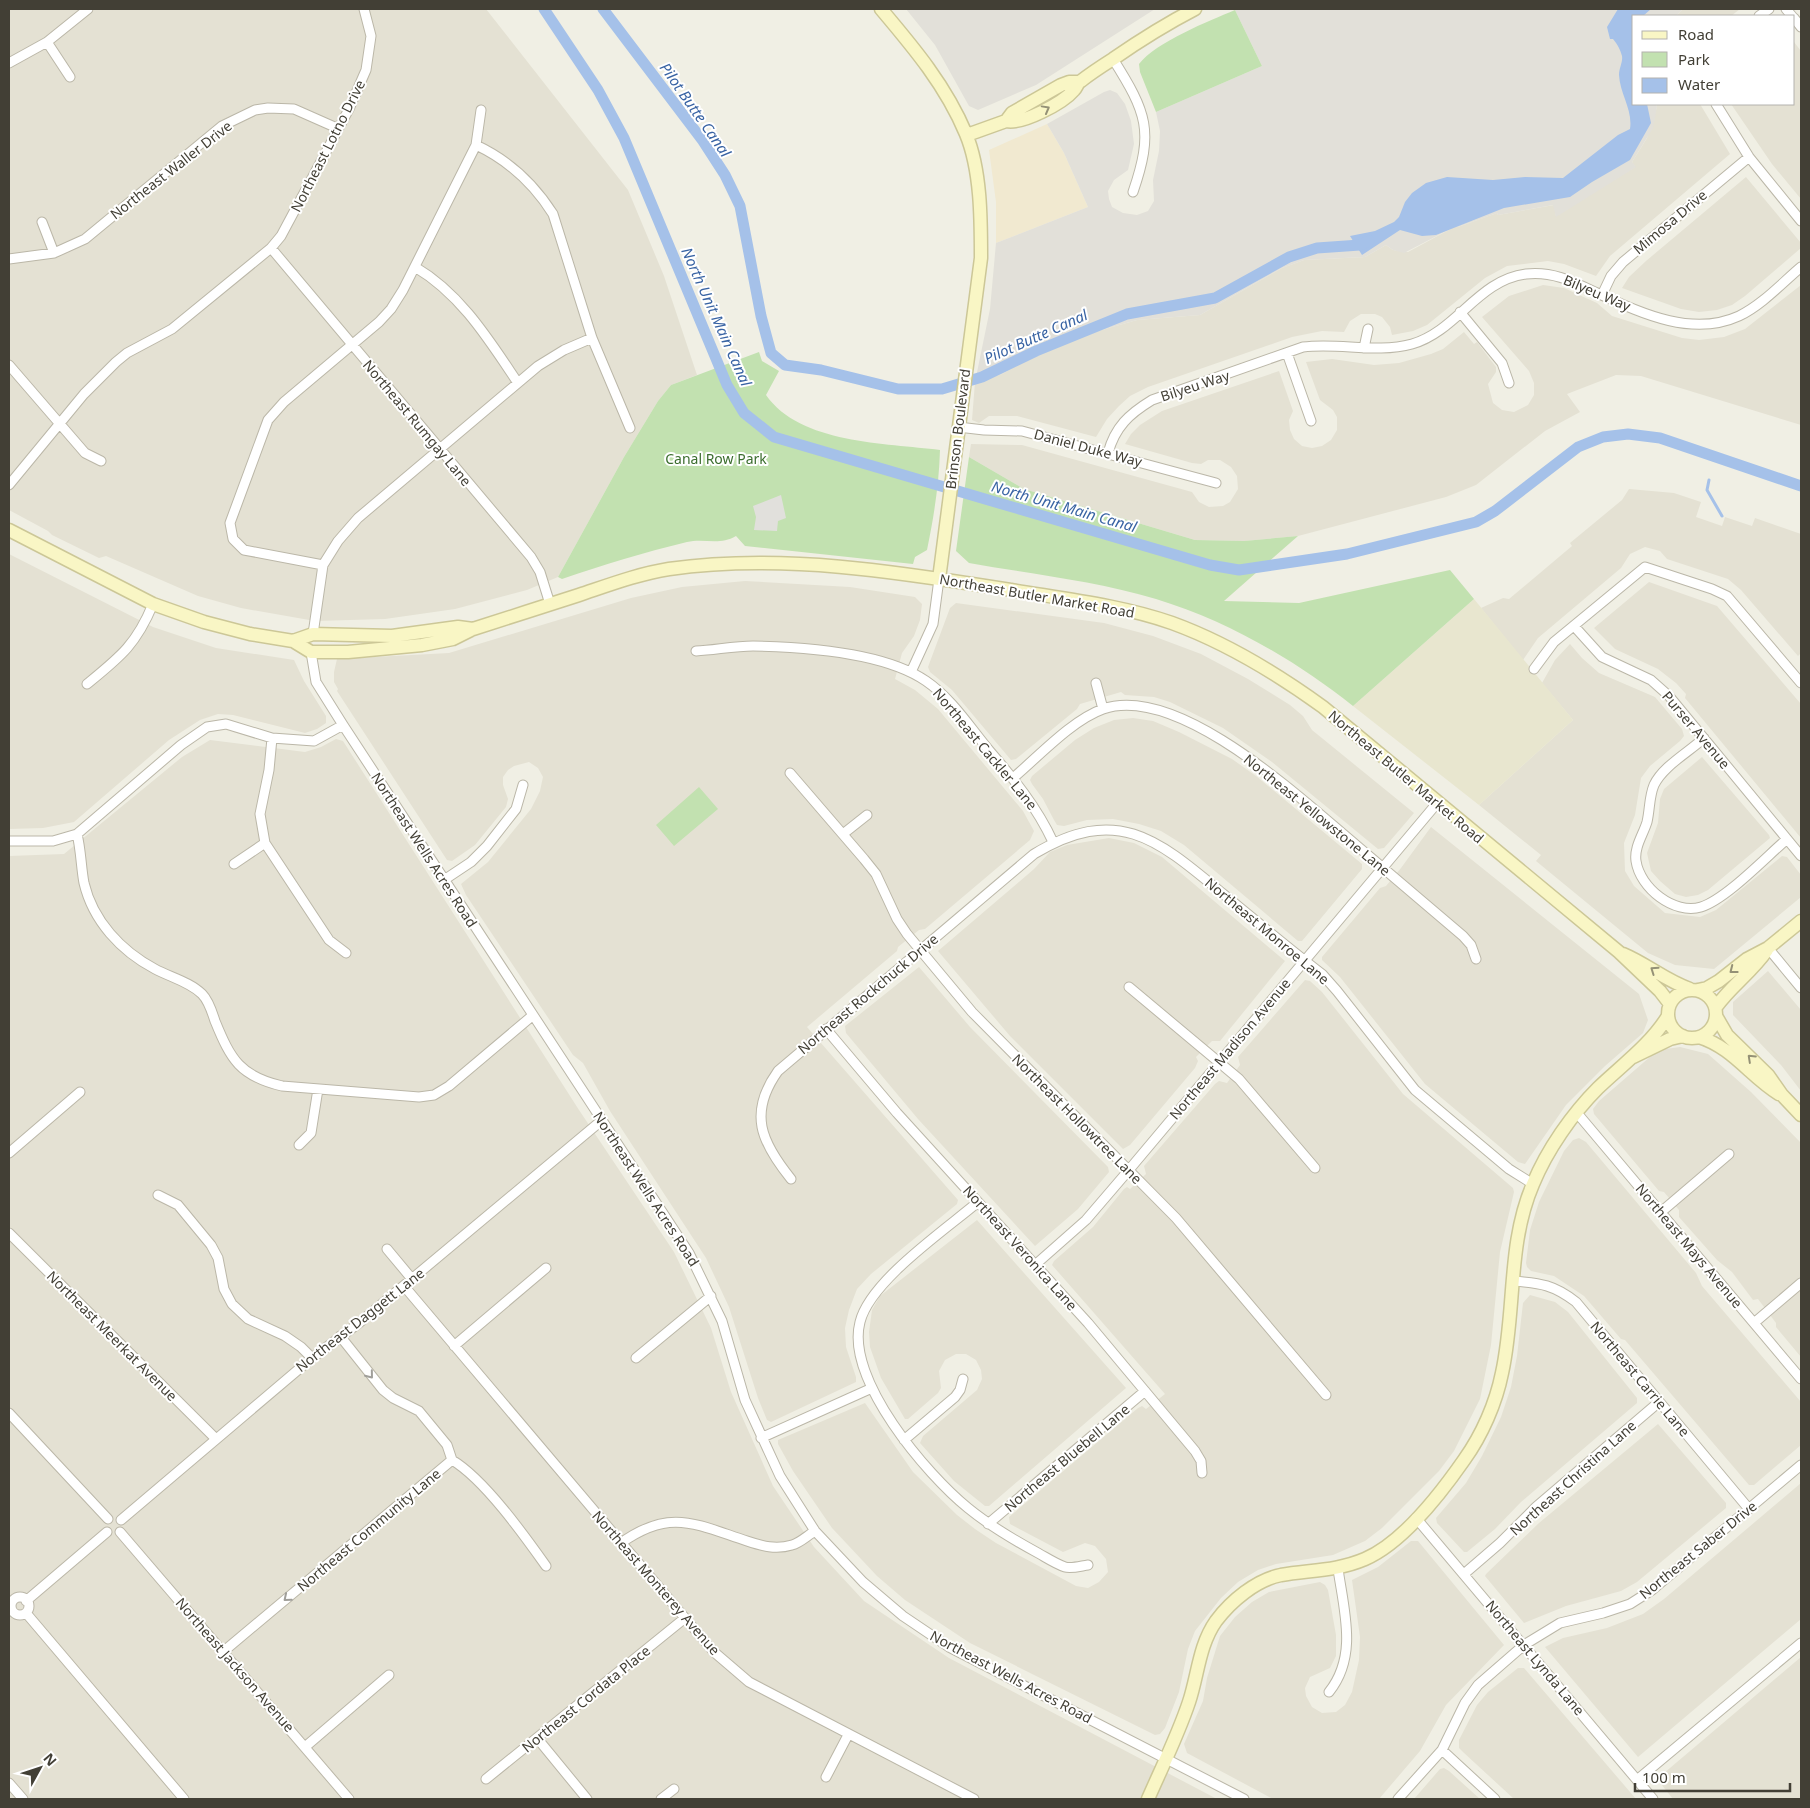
<svg xmlns="http://www.w3.org/2000/svg" width="1810" height="1808" font-family="'Noto Sans',sans-serif">
	<style>
		.residential { fill: #e4e1d3 }
		.commercial { fill: #f1e9d0 }
		.industrial { fill: #e2e0d9 }
		.education { fill: #e8e6cf }
		.green { fill: #c2e1b0 }
		.parking { fill: #e1e0dc }
		.water { fill: #a5c1e9 }
		.lines { fill: none; stroke-linecap: round; stroke-linejoin: round }
		.stream { stroke: #a5c1e9; stroke-width: 3 }
		.canal { stroke: #a5c1e9; stroke-width: 11 }
		.street-casing { stroke: #bbb7a8; stroke-width: 11 }
		.secondary-casing { stroke: #ccc797; stroke-width: 15 }
		.street { stroke: #fff; stroke-width: 9 }
		.secondary { stroke: #f9f6c5; stroke-width: 12 }
		.oneway { stroke: #949176 }
		.oneway2 { stroke: #a09f9a }
		.labels { text-anchor: middle; stroke-width: 4; stroke-linejoin: round; paint-order: stroke }
		.street-label { font-size: 14px; fill: #423f35; stroke: #fff }
		.park-label { font-size: 14px; fill: #3b6d2e; stroke: #fff }
		.water-label { font-size: 15px; font-style: italic; fill: #3863a3; stroke: #fff }
	</style>
	<rect width="100%" height="100%" fill="#f0efe4"/>
	<path class="residential" d="M9 9H486L628 190 664 276 697 375 671 385 658 401 624 457 558 577 527 590 455 609 385 619 315 621 241 608 198 596 106 556 99 558 52 535 48 531 9 510Z
		M1683 9H1740L1731 16H1676Z
		M1794 42 1801 51V199L1772 164 1731 104H1794Z
		M1656 104H1700L1730 154 1610 256 1596 276 1564 264 1548 261 1507 266 1485 278 1427 325 1413 331 1392 335 1390 327 1382 317 1375 314H1361L1350 321 1344 332 1322 331 1292 337 1148 387 1130 396 1119 406 1107 419 1096 437 1017 416H989L979 423 972 420 975 382 1002 374 1030 358 1098 331 1137 320 1200 315 1282 268 1304 260 1365 257 1386 245 1393 250 1408 252 1456 226 1458 227 1497 213 1498 215 1554 205 1556 216 1635 167 1632 162 1647 138 1657 107Z
		M1746 177 1801 243V248L1745 296 1732 305 1717 310 1699 312 1681 309 1622 288 1629 277 1646 261Z
		M1543 285 1564 288 1597 303 1612 316 1682 338 1699 340 1724 337 1745 329 1801 285V425L1641 376 1616 375 1567 394 1580 412 1545 431 1476 485 1446 497 1298 536 1244 541 1195 540 1024 489 969 457 971 444 1022 445 1192 492 1199 502 1209 507 1223 506 1230 502 1238 489 1237 476 1231 467 1220 460H1208L1201 464 1192 463 1125 444 1131 434 1140 425 1162 411 1279 371 1293 411 1289 420 1290 430 1294 439 1302 446 1312 448 1322 446 1331 440 1337 430V417L1333 410 1320 400 1306 362 1332 359 1374 365 1399 363 1431 354 1443 349 1464 332 1474 344 1477 342 1496 367V372L1488 384 1493 403 1502 410 1514 412 1528 405 1534 395V383L1529 371 1482 317 1509 296Z
		M1629 489 1674 493 1701 502 1696 517 1722 526 1725 517 1752 526 1755 518 1801 534V653L1798 656 1741 590 1728 579 1667 559 1660 551 1645 547 1630 554 1621 568 1538 638 1523 660 1481 608 1503 598 1509 599 1572 546 1570 543 1622 500Z
		M9 554 153 627 216 648 294 660 304 681 326 716V723L317 729 305 733 233 715 218 714 200 720 169 740 74 822 43 828 9 829Z
		M745 581 850 587 915 597 922 604 920 620 914 636 902 653 895 679 915 690 938 709 1023 811 1034 831 1030 840 925 929 919 930 898 947 897 951 807 1027 958 1200 957 1204 871 1274 857 1289 849 1310 845 1328 846 1347 856 1377V1382L771 1422 767 1420 758 1398 729 1307 706 1258 610 1111 583 1063 573 1055 466 895 461 884 488 862 531 809 540 791 543 777 538 768 529 762 514 766 508 770 503 777V785L508 799 506 807 475 845 452 861 447 860 337 691 338 689 334 682V672L337 659 449 653 631 598 682 587Z
		M1649 582 1717 606 1801 704V838L1685 698 1686 694 1676 683 1658 669 1615 649 1594 628Z
		M956 603 1104 623 1153 636 1201 654 1248 679 1290 705 1303 716 1312 730 1414 813 1384 848 1378 849 1272 762 1223 728 1170 702 1154 697 1125 695 1121 692 1080 704 1077 709 1016 759 1011 760 952 690 930 672 928 667 950 608Z
		M1570 644 1582 658 1599 673 1655 697 1682 729 1684 736 1680 741 1650 766 1641 778 1635 815 1624 843 1625 871 1634 886 1665 913 1700 917 1716 910 1782 856 1787 857 1801 875V897L1714 969 1675 965 1648 953 1536 861 1541 855 1479 805 1573 720 1542 683 1555 660Z
		M1133 718 1153 721 1179 732 1232 759 1256 776 1362 864V869L1302 941H1298L1184 845 1161 831 1139 824 1113 819 1087 820 1064 826 1057 825 1054 820 1043 799 1032 784 1030 780 1032 776 1075 740 1094 728 1114 720Z
		M336 739 343 741 579 1110 674 1252 711 1328 731 1392 773 1486 814 1547 864 1601 949 1658 1217 1799H9V856L64 854 182 757 210 740 305 752 321 747Z
		M1702 757 1769 835 1770 838 1708 890 1698 895 1686 897 1675 894 1660 881 1651 871 1647 853 1658 823 1660 799 1664 789Z
		M1431 827 1639 994 1648 1020 1643 1033 1605 1066 1566 1105 1525 1164 1518 1162 1425 1084 1340 977 1322 960V957L1380 888 1386 886 1401 868Z
		M1109 838 1134 843 1162 857 1285 961 1220 1041H1212L1196 1057 1198 1061 1195 1068 1130 1145 1123 1149 1010 1036 938 951 1034 869 1050 852 1067 845Z
		M919 967 970 1027 1108 1167 1109 1172 1078 1209 1035 1246 918 1119 846 1033 845 1026Z
		M1768 971 1801 1010V1091L1781 1065 1733 1015V1002Z
		M1305 980 1310 981 1322 992 1403 1094 1513 1188 1514 1192 1500 1252 1491 1345 1480 1399 1454 1451 1439 1471 1382 1528 1365 1541 1333 1555 1276 1564 1258 1570 1238 1582 1221 1598 1195 1631 1188 1649 1179 1692 1165 1728 1160 1734 1155 1735 970 1643 905 1600 877 1576 832 1528 793 1471 778 1444V1440L865 1403 913 1472 957 1515 975 1529 996 1543 1076 1586 1088 1588 1099 1582 1108 1572 1106 1559 1095 1546 1085 1543 1063 1552 1010 1524 1009 1517 1138 1408 1142 1406 1146 1409 1165 1394 1052 1265 1054 1261 1093 1227 1124 1189 1127 1187 1130 1189 1146 1174 1144 1166 1215 1084 1219 1081 1227 1083 1240 1065 1238 1057Z
		M1680 1047 1708 1054 1751 1092 1801 1143V1357L1776 1327V1323L1758 1299 1753 1300 1732 1272 1717 1260 1679 1217V1210L1664 1192 1659 1191 1594 1114 1593 1109 1599 1101 1658 1050Z
		M1579 1138 1586 1142 1696 1273 1702 1286 1801 1402V1445L1754 1485H1749L1625 1340 1621 1339 1584 1296 1554 1276 1531 1271 1527 1267 1526 1263 1530 1230 1539 1202 1564 1151 1573 1140Z
		M977 1220 1126 1388 989 1506H985L954 1481 920 1443 923 1436 977 1390 982 1379 981 1370 976 1360 966 1354H956L945 1360 939 1371 941 1388 938 1393 908 1419H905L881 1378 870 1347 869 1332 872 1310 880 1296Z
		M1530 1295 1555 1302 1568 1312 1637 1398V1403L1521 1502 1495 1529 1467 1552H1464L1437 1523 1436 1518 1466 1483 1482 1456 1501 1417 1511 1387 1517 1356 1523 1303Z
		M1658 1424 1726 1503V1508L1637 1582 1621 1591 1566 1606 1524 1623 1485 1576 1486 1574 1539 1523Z
		M1801 1483V1619L1638 1757 1545 1647 1563 1638 1607 1628 1643 1614 1664 1599Z
		M1411 1541H1418L1504 1645 1446 1705 1420 1751 1379 1799H1273L1187 1753 1184 1744 1203 1701 1207 1678 1220 1636 1235 1617 1252 1602 1269 1592 1320 1582 1325 1585 1328 1590 1336 1635V1656L1330 1668 1310 1677 1305 1688 1306 1696 1312 1707 1322 1713 1336 1712 1345 1705 1352 1692 1359 1660 1360 1637 1352 1580 1378 1567Z
		M1801 1657V1799H1673L1657 1779Z
		M1518 1668H1524L1636 1799H1514L1463 1752 1459 1748V1740L1477 1705 1488 1692Z
		M1444 1768 1449 1771 1480 1799H1414L1440 1769Z"/>
	<path class="commercial" d="M1047 124 1064 153 1088 207 996 243V202L989 150Z"/>
	<path class="industrial" d="M906 9H1155L1036 85 978 110 969 106 935 45Z
		M1239 9H1683L1676 16H1634V104H1656L1657 107 1653 128 1632 162 1636 167 1556 217 1553 205 1498 215 1497 213 1458 227 1456 226 1404 253 1393 250 1386 245 1365 257 1304 260 1282 268 1200 315 1137 320 1098 331 1030 358 1002 374 975 382 990 309 996 243 1088 207 1064 153 1047 124 1104 92 1110 90 1117 93 1125 104 1131 121 1134 144 1128 170 1114 180 1108 191 1109 199 1112 207 1123 213 1137 215 1148 211 1154 201 1153 180 1159 151 1160 131 1156 112 1262 66 1235 10Z"/>
	<path class="education" d="M1474 599 1573 720 1479 805 1353 706Z"/>
	<path class="green" d="M1235 10 1262 66 1156 112 1140 72 1139 64C1156 42 1209 21 1235 10Z
		M759 352 762 361 779 371 766 395C800 444 886 443 940 450 939 484 934 516 927 550L915 557 913 564 745 546 736 536C719 546 705 538 687 542 645 552 603 565 562 579L558 577 624 457 658 401 671 385Z
		M969 457 1024 489 1195 540 1244 541 1298 536 1224 601 1299 603 1450 570 1474 599 1353 706C1295 660 1228 621 1156 599 1096 581 1031 574 969 563L956 551Z
		M699 787 718 809 674 846 656 825Z"/>
	<path class="parking" d="M781 495 786 518 778 521 777 531 754 530 756 517 753 506Z"/>
	<path class="water" d="M1618 9H1651L1643 16H1634L1632 35 1634 104H1647L1651 123 1630 160 1592 182 1570 197 1504 208 1436 235 1422 236 1400 230 1362 255 1350 236 1375 231 1394 222 1399 217 1405 202 1412 193 1426 183 1447 177 1493 180 1525 177 1563 178 1618 135 1630 129C1633 110 1620 94 1619 75 1619 68 1623 62 1622 56 1620 49 1618 45 1613 39H1610L1607 27Z"/>
	<g class="lines">
		<path class="stream" d="M1709 480 1707 490 1722 516"/>
		<path class="canal" d="M544 9 598 90 624 138 727 385 744 413 774 437 1210 565 1239 570 1347 554 1476 522 1495 511 1578 447 1603 437 1628 434 1660 438 1801 486
			M603 9 703 141 725 175 740 206 761 316 771 353 785 365 821 370 898 389H942L982 377 1036 351 1127 314 1215 298 1289 257 1317 248 1360 245 1369 241"/>
		<g class="street-casing">
			<path id="street" d="M1786 9 1792 16
				M1759 16 1769 9
				M1794 18 1801 27
				M47 42 70 77
				M1113 59C1147 113 1154 131 1133 192
				M9 63 47 42 88 9
				M1716 104 1749 157 1801 221
				M476 145C508 160 534 184 553 214L592 338 630 428
				M42 222 54 253
				M271 248 531 557 540 572 550 604
				M9 259 54 253 85 239 222 126 255 110 268 108 294 109 337 128
				M415 267C461 294 489 340 518 383
				M1602 295 1611 276 1623 262 1749 157
				M1460 312 1502 363 1509 383
				M1364 348 1368 329
				M1287 353 1311 421
				M9 365 85 453 101 461
				M958 427 984 430 1022 431 1216 483
				M1108 453C1115 427 1129 414 1152 400L1303 347C1339 342 1376 354 1412 344 1457 331 1478 280 1526 274 1552 271 1572 281 1595 292 1639 312 1691 338 1739 316 1762 305 1782 283 1801 267
				M9 485 84 394 116 362 127 353 172 329 271 248 281 236 349 109 366 70 371 36 364 9
				M323 565 244 550 233 539 230 523 268 420 284 402 379 322 391 309 403 290 476 145 481 110
				M1574 626 1602 657 1651 680 1669 696 1801 856
				M313 634 323 565 338 541 358 518 538 366 564 350 592 338
				M696 651C715 650 734 646 753 646 804 647 884 652 926 681 951 698 969 726 988 749 1013 778 1037 807 1053 842
				M311 652 316 682 343 725 689 1253 722 1321 745 1400 780 1476 815 1531 863 1582 903 1616 949 1647 1244 1799
				M1534 669 1554 642 1645 567 1712 589 1727 596 1801 683
				M911 672 933 624 939 579
				M1096 683 1103 709
				M87 684C120 657 136 645 153 604
				M272 738 269 770 260 814 265 843 329 940 346 953
				M1704 738C1689 752 1663 766 1654 785 1649 797 1650 809 1647 822 1643 835 1634 847 1636 861 1640 888 1674 915 1701 907 1726 899 1765 858 1787 839
				M790 773 864 859 876 874 897 919 907 934 972 1012 1176 1218 1326 1395
				M1013 778C1038 757 1072 720 1103 709 1179 683 1302 800 1356 845 1391 875 1427 905 1463 936L1471 945 1476 959
				M77 834C81 850 81 867 84 883 93 921 121 951 155 969 170 977 190 982 202 994 209 1001 212 1012 215 1021 231 1060 240 1076 282 1086L419 1097 434 1095 449 1086 532 1016
				M843 834 867 815
				M9 841H53L77 834 181 745 207 727 226 724 272 738 314 741 343 725
				M234 864 265 843
				M444 880 471 862 487 846 516 809 523 785
				M1768 948 1801 988
				M1129 987 1239 1079 1315 1168
				M826 1029 897 1113 1088 1323 1195 1451 1201 1461 1202 1473
				M1577 1113 1801 1379
				M299 1145 311 1133 318 1089
				M9 1153 80 1092
				M791 1179C761 1142 748 1113 778 1071L1034 854C1117 804 1157 839 1222 893 1255 920 1288 948 1322 974L1337 991 1415 1090 1509 1169 1533 1184
				M158 1195 178 1205 211 1245 218 1258 224 1289 232 1304 248 1319 285 1336 301 1347 312 1358
				M978 1202C945 1230 870 1281 860 1322 845 1379 927 1475 968 1508 990 1526 1014 1540 1038 1553 1047 1558 1056 1564 1065 1567 1071 1569 1081 1566 1088 1565
				M1661 1212 1729 1154
				M9 1233 215 1438
				M387 1249 412 1279
				M1035 1265 1086 1220 1128 1171 1438 802
				M1513 1281C1541 1283 1554 1285 1576 1302L1749 1509
				M404 1286 685 1618 714 1652 749 1682 974 1799
				M1754 1323 1801 1283
				M454 1346 546 1268
				M636 1358 711 1296
				M9 1413 108 1519
				M761 1438 872 1388
				M904 1440 955 1397 960 1390 963 1379
				M452 1460C484 1479 524 1535 546 1566
				M1416 1518 1653 1799
				M121 1520 312 1358 359 1323 601 1121
				M988 1524 1145 1391
				M120 1532 349 1799
				M621 1543C670 1508 695 1524 747 1541 762 1546 776 1550 792 1545 800 1543 808 1535 815 1531
				M1464 1574 1500 1543 1536 1507 1659 1402
				M11 1606a9 9 0 1 1 18 0a9 9 0 1 1-18 0Z
				M26 1601 107 1532
				M26 1613 184 1799
				M224 1651 452 1460 447 1445 419 1411 393 1398 383 1390 340 1336
				M1329 1692C1358 1656 1344 1611 1338 1569
				M537 1738 587 1799
				M305 1747 389 1675
				M1442 1750 1495 1799
				M826 1777 848 1735
				M486 1779 685 1618
				M1637 1780 1801 1643
				M9 1783 23 1799
				M661 1799 674 1789
				M1398 1799 1442 1750 1465 1703 1478 1685 1524 1645 1560 1623 1603 1613 1630 1604 1652 1590 1801 1465"/>
		</g>
		<g class="secondary-casing">
			<path id="secondary" d="M881 9C914 48 946 86 966 134 981 170 981 219 981 258L939 579
				M1006 121C1022 125 1063 103 1074 90 1077 87 1077 83 1081 81 1091 73 1102 66 1113 59 1139 41 1166 24 1195 9
				M967 135 1006 121 1012 113 1061 85 1069 82H1078
				M9 530 153 604 204 622 250 634 293 641 311 652H348L422 645 453 639 473 629C508 618 544 606 579 595 609 585 638 574 669 569 782 553 899 572 1011 590 1065 599 1120 605 1172 623 1227 643 1276 673 1323 707L1619 952 1660 991 1670 1004
				M293 641 313 634 392 636 458 627 473 629
				M1623 954C1647 964 1666 981 1690 989
				M1668 1014a24 24 0 1 1 48 0a24 24 0 1 1-48 0Z
				M1698 990 1707 988 1719 981 1747 959 1768 948 1801 921
				M1716 1007C1731 986 1752 972 1767 950
				M1716 1016 1727 1035 1768 1075 1782 1095 1801 1115
				M1699 1037C1732 1047 1751 1077 1779 1094
				M1633 1057 1670 1039 1683 1036
				M1148 1799C1162 1767 1178 1735 1189 1702 1198 1675 1199 1645 1216 1621 1231 1601 1256 1580 1281 1575 1310 1570 1337 1571 1365 1559 1402 1543 1441 1493 1464 1460 1482 1435 1496 1403 1502 1373 1516 1310 1507 1244 1533 1184 1547 1150 1572 1114 1598 1088 1622 1065 1650 1045 1668 1016"/>
		</g>
		<use href="#street" class="street"/>
		<use href="#secondary" class="secondary"/>
	</g>
	<defs><path id="oneway-chevron" d="M-2-3.5L2.5 0L-2 3.5" fill="none" stroke-width="1.6" stroke-linecap="round" stroke-linejoin="round" transform="scale(1.25)"/></defs>
	<g class="oneway">
		<use href="#oneway-chevron" transform="translate(1046 109) rotate(-29)"/>
		<use href="#oneway-chevron" transform="translate(1654 970) rotate(-145)"/>
		<use href="#oneway-chevron" transform="translate(1733 970) rotate(142)"/>
		<use href="#oneway-chevron" transform="translate(1751 1058) rotate(-137)"/>
	</g>
	<g class="oneway2">
		<use href="#oneway-chevron" transform="translate(370 1375) rotate(51)"/>
		<use href="#oneway-chevron" transform="translate(287 1598) rotate(140)"/>
	</g>
	<g class="labels">
		<g class="street-label">
			<text transform="translate(328 146) rotate(-63)" y="5">Northeast Lotno Drive</text>
			<text transform="translate(171 170) rotate(-38)" y="5">Northeast Waller Drive</text>
			<text transform="translate(1670 222) rotate(-40)" y="5">Mimosa Drive</text>
			<text transform="translate(1597 293) rotate(23)" y="5">Bilyeu Way</text>
			<text transform="translate(1195 386) rotate(-18)" y="5">Bilyeu Way</text>
			<text transform="translate(417 423) rotate(50)" y="5">Northeast Rumgay Lane</text>
			<text transform="translate(958 429) rotate(-83)" y="5">Brinson Boulevard</text>
			<text transform="translate(1088 448) rotate(15)" y="5">Daniel Duke Way</text>
			<text transform="translate(1037 596) rotate(10)" y="5">Northeast Butler Market Road</text>
			<text transform="translate(1696 730) rotate(50)" y="5">Purser Avenue</text>
			<text transform="translate(985 749) rotate(50)" y="5">Northeast Cackler Lane</text>
			<text transform="translate(1406 777) rotate(40)" y="5">Northeast Butler Market Road</text>
			<text transform="translate(1317 815) rotate(39)" y="5">Northeast Yellowstone Lane</text>
			<text transform="translate(424 850) rotate(57)" y="5">Northeast Wells Acres Road</text>
			<text transform="translate(1267 931) rotate(40)" y="5">Northeast Monroe Lane</text>
			<text transform="translate(868 994) rotate(-40)" y="5">Northeast Rockchuck Drive</text>
			<text transform="translate(1230 1049) rotate(-50)" y="5">Northeast Madison Avenue</text>
			<text transform="translate(1077 1119) rotate(45)" y="5">Northeast Hollowtree Lane</text>
			<text transform="translate(646 1189) rotate(57)" y="5">Northeast Wells Acres Road</text>
			<text transform="translate(1689 1246) rotate(50)" y="5">Northeast Mays Avenue</text>
			<text transform="translate(1020 1248) rotate(48)" y="5">Northeast Veronica Lane</text>
			<text transform="translate(360 1320) rotate(-38)" y="5">Northeast Daggett Lane</text>
			<text transform="translate(112 1336) rotate(45)" y="5">Northeast Meerkat Avenue</text>
			<text transform="translate(1640 1379) rotate(50)" y="5">Northeast Carrie Lane</text>
			<text transform="translate(1067 1458) rotate(-40)" y="5">Northeast Bluebell Lane</text>
			<text transform="translate(1573 1478) rotate(-42)" y="5">Northeast Christina Lane</text>
			<text transform="translate(369 1530) rotate(-40)" y="5">Northeast Community Lane</text>
			<text transform="translate(1698 1550) rotate(-39)" y="5">Northeast Saber Drive</text>
			<text transform="translate(656 1583) rotate(49)" y="5">Northeast Monterey Avenue</text>
			<text transform="translate(1535 1658) rotate(50)" y="5">Northeast Lynda Lane</text>
			<text transform="translate(235 1665) rotate(49)" y="5">Northeast Jackson Avenue</text>
			<text transform="translate(1011 1677) rotate(28)" y="5">Northeast Wells Acres Road</text>
			<text transform="translate(586 1699) rotate(-39)" y="5">Northeast Cordata Place</text>
		</g>
		<g class="park-label">
			<text x="716" y="464">Canal Row Park</text>
		</g>
		<g class="water-label">
			<text transform="translate(695 110) rotate(55)" y="5">Pilot Butte Canal</text>
			<text transform="translate(716 317) rotate(66)" y="5">North Unit Main Canal</text>
			<text transform="translate(1036 337) rotate(-24)" y="5">Pilot Butte Canal</text>
			<text transform="translate(1064 507) rotate(16)" y="5">North Unit Main Canal</text>
		</g>
	</g>
	<rect width="1810" height="1808" fill="none" stroke="#423f35" stroke-width="20"/>
	<rect x="1632" y="15" width="162" height="90" fill="#ffffff" stroke="#b3b2ae"/>
	<rect x="1642" y="31" width="25" height="8" fill="#f9f6c5" stroke="#b3b2ae"/>
	<text x="1678" y="40" font-size="15" fill="#423f35">Road</text>
	<rect x="1642" y="52" width="25" height="15" fill="#c2e1b0" stroke="#b3b2ae"/>
	<text x="1678" y="65" font-size="15" fill="#423f35">Park</text>
	<rect x="1642" y="78" width="25" height="15" fill="#a5c1e9" stroke="#b3b2ae"/>
	<text x="1678" y="90" font-size="15" fill="#423f35">Water</text>
	<g transform="translate(40 1768) rotate(50)" stroke="#ffffff" stroke-width="4" paint-order="stroke">
	<path d="M0-4L9 19L0 12L-9 19Z" fill="#423f35"/>
	<text y="-8" font-size="14" font-weight="bold" text-anchor="middle" fill="#423f35">N</text>
	</g>
	<path d="M1635 1783v8h155v-8" fill="none" stroke="#423f35" stroke-width="2.5"/>
	<text x="1642" y="1783" font-size="15" fill="#423f35" stroke="#ffffff" stroke-width="4" paint-order="stroke">100 m</text>
</svg>
